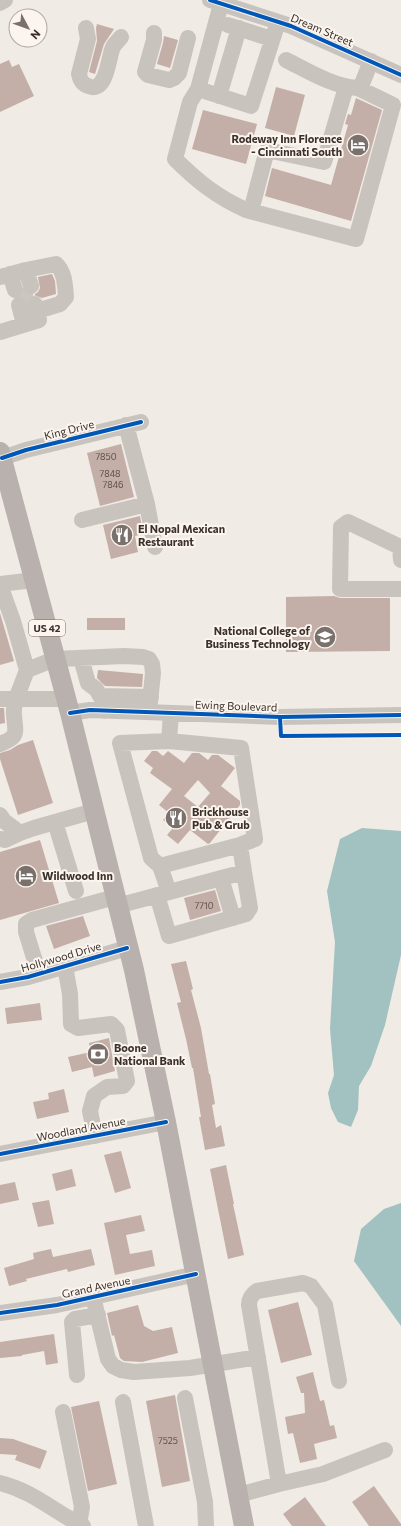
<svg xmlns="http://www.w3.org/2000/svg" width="401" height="1526" font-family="Commissioner,sans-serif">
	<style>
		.water { fill: #a1c2c1 }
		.building { fill: #c3afa7; fill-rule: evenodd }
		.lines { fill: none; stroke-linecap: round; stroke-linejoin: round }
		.minor-tunnel { stroke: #ccc6c0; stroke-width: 16; stroke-dasharray: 16 8; stroke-linecap: butt }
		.minor { stroke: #c9c3be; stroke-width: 16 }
		.major { stroke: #b8b1ad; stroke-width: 20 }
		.cycleway-casing { stroke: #fbf5ee; stroke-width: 6 }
		.cycleway { stroke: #0057b8; stroke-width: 4 }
		.labels { text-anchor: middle; stroke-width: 4; stroke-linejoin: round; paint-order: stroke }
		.number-label { font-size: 9px; fill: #5d504a }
		.shield { fill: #fbf5ee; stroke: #756b66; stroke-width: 1 }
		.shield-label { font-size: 10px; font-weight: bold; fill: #3b302b }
		.street-label { font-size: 11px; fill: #3b302b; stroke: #fbf5ee }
		.poi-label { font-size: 11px; font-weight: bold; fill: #3b302b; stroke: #fbf5ee; text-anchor: start }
	</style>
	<rect width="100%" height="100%" fill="#f0ebe5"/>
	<path class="water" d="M362 828 401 831V955L385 1025 371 1066 359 1086 358 1110 351 1127 338 1122 331 1108 328 1093 334 1075 330 1029 335 942 327 891 340 839Z
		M401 1203V1326L354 1261 361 1229 384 1209Z"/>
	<path class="building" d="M97 24 114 29 104 44 95 74 89 72 97 41 96 28Z
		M164 36 178 40 170 68 157 64 163 43Z
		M9 60 12 67 19 64 34 96 0 112V64Z
		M276 87 305 95 294 136 265 128Z
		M356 98 382 110 351 221 265 196 272 168 331 185 348 125 345 124 348 114 351 115Z
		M203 110 257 124 246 164 192 149Z
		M52 274 55 281 56 294 42 298 34 295 38 292 40 288 38 277Z
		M121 444 134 497 100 506 87 453Z
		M140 516 143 534 135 536 138 552 111 559 103 525Z
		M334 596 340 598H390V651L286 652V597Z
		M0 613 14 661 0 665Z
		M87 618H125V630H87Z
		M98 670 143 674 142 687 105 686 97 678Z
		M0 708H4L5 723 0 724Z
		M33 740 53 803 18 815 0 759V753L10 750 18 745Z
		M152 751H157L163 756 168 751 184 763 192 753H199L208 760 212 755H218L235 768 221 786 240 801V805L210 843 208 844 190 830 178 844 167 835 173 828 163 820 169 813 159 805 172 789 150 773 153 768 144 761ZM198 780 210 793 198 807 184 796Z
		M40 840 59 903 0 920V852Z
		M215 890 221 911 190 920 184 898Z
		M83 916 90 936 54 949 46 926Z
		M186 961 193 989 191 990 201 1028 209 1074H210L215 1104 212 1105 216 1128 221 1125 225 1146 205 1150 199 1117H201L193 1068H192L186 1039 177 1003 181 1002 171 964Z
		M40 1003 42 1020 7 1024 5 1008Z
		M109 1038 115 1071 94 1077 92 1067 72 1072 68 1057 91 1052 89 1043Z
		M64 1089 69 1112 37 1119 33 1102 49 1099 48 1093Z
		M121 1151 131 1188 115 1193 104 1155Z
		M226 1165 234 1204H233L244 1255 228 1259 210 1169Z
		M72 1169 76 1186 56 1191 52 1174Z
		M15 1182 19 1200 0 1204V1185Z
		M49 1200 54 1224 38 1227 32 1203Z
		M141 1215 145 1231 126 1235 130 1254 152 1250 155 1266 115 1275 104 1223Z
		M51 1249 53 1257 91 1249 95 1265 68 1272 67 1269 26 1279 27 1281 9 1286 4 1268 34 1259 33 1253Z
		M298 1302 312 1355 281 1363 268 1310Z
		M138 1305 144 1326 153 1331 172 1327 178 1353 142 1362 124 1361 120 1358 114 1335 112 1336 107 1313Z
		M54 1334 58 1363 46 1365 44 1351 22 1355V1356L0 1358V1342Z
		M313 1372 320 1401 324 1400 330 1426 334 1425 337 1438 314 1444 317 1459 300 1463 293 1433 288 1434 285 1417 305 1413 304 1393H301L296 1377Z
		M175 1395 190 1481 162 1487 146 1401Z
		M99 1401 117 1484 88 1491 71 1407Z
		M0 1438 13 1439 47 1451 40 1469 15 1460 17 1455 0 1454Z
		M374 1486 401 1524V1526H369L352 1502Z
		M305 1497 326 1526H292L283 1514Z"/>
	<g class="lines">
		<path class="minor-tunnel" d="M23 288 27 304"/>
		<path class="minor" d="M210 0 291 26 401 75
			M0 3 5 0
			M221 4 198 89 251 106 278 22
			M228 25 272 39
			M86 28 88 39 79 74C80 80 82 84 88 86 107 94 108 58 113 47 115 43 119 40 121 37
			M154 33V40L145 72 148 75 169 80 174 78 179 73 188 38
			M286 60C308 71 332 86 357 88
			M198 89 190 102 175 159C197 181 217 197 246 210L356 239 393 105 360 89 371 61
			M219 96 239 28
			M251 211 267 150 324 162 346 87
			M26 270 56 264C65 272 65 286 66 297L60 304 37 311
			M10 274 15 290
			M0 277 26 270 31 286
			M19 305 24 324
			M0 332 39 320 35 304
			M126 425 147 504 155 547
			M2 458 26 450 141 422
			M82 520 147 504
			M401 560 400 547 348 522 341 527 340 589H401
			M0 584 34 580
			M0 585 13 621 27 670 55 659 124 656 143 657 149 659 152 664 153 673 149 712
			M81 658 88 683 96 689 102 699 104 711
			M100 696 151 697
			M0 699H16L27 670
			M70 713 90 710 280 717 401 715
			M169 741 171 713
			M0 744C20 736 15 733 14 715 13 710 15 704 16 699H66
			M0 815 4 821 20 833 34 828 94 811
			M55 822 76 891
			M1 839 5 840 20 833
			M160 866 240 845 255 839 241 748 169 741 120 743 151 858 160 866 169 892
			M221 878 233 918
			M157 895 169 936 246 914 250 908 244 872
			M117 906 244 872 240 845
			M65 966 70 994 71 1024 78 1028 111 1024 117 1030 127 1081 123 1086 107 1087 94 1096 90 1111 95 1136
			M39 974 26 932V924L32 920 115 897
			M0 982 28 977 127 948
			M0 1154 166 1122
			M93 1297 108 1359 113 1366 121 1370 134 1372 190 1368 258 1357
			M0 1313 57 1305 196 1274
			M77 1375 72 1322 75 1319 98 1315
			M185 1398 205 1502 206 1526
			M123 1402 146 1526
			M63 1412 82 1507 79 1524
			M0 1483C33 1491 53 1511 83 1526
			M279 1484 323 1474 385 1450
			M238 1495 279 1484 249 1305C249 1299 251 1295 257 1291L303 1283 311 1286 325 1305 339 1381"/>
		<path class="major" d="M0 452 70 713 134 970 166 1122 244 1526"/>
		<g class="cycleway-casing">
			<path id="cycleway" d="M210 0 291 26 401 75
				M2 458 26 450 141 422
				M70 713 90 710 280 717 401 715
				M280 717 281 736 401 735
				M0 982 28 977 127 948
				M0 1154 166 1122
				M0 1313 57 1305 196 1274"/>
		</g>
		<use href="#cycleway" class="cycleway"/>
	</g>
	<defs>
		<g id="hotel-disc" transform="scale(1.15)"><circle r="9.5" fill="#7a716c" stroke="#fbf5ee"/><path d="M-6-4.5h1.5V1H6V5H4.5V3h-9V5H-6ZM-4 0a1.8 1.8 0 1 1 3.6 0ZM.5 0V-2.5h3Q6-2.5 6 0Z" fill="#fff"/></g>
		<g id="restaurant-disc" transform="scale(1.15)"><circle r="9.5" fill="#7a716c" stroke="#fbf5ee"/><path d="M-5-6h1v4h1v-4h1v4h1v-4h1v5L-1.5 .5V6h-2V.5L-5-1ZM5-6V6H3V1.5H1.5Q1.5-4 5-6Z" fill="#fff"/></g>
		<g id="university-disc" transform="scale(1.15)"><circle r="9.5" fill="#7a716c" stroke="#fbf5ee"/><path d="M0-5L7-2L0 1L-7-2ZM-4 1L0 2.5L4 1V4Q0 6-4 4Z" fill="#fff"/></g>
		<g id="bank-disc" transform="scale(1.15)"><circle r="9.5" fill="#7a716c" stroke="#fbf5ee"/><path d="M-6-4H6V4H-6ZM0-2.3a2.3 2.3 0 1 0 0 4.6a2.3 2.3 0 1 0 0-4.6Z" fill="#fff"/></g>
	</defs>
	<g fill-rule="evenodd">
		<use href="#hotel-disc" x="358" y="145"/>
		<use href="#restaurant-disc" x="122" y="535"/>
		<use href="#university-disc" x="325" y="637"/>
		<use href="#restaurant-disc" x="176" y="818"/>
		<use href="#hotel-disc" x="26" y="876"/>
		<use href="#bank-disc" x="98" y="1054"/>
	</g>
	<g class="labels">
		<g class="number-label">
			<text x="106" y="460">7850</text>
			<text x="110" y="477">7848</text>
			<text x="113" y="488">7846</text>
			<text x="204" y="909">7710</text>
			<text x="168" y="1444">7525</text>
		</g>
		<rect class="shield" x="29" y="620" width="36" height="16" rx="3"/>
		<g class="shield-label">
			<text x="47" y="632">US 42</text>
		</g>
		<g class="street-label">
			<text transform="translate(322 30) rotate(23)" y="4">Dream Street</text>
			<text transform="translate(69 430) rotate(-14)" y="4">King Drive</text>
			<text transform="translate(236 706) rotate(2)" y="4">Ewing Boulevard</text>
			<text transform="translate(61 957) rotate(-16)" y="4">Hollywood Drive</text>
			<text transform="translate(81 1129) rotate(-11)" y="4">Woodland Avenue</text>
			<text transform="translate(96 1287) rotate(-12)" y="4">Grand Avenue</text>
		</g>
		<g class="poi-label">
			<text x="342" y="143" text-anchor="end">Rodeway Inn Florence<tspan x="342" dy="13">- Cincinnati South</tspan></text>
			<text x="138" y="533">El Nopal Mexican<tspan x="138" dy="13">Restaurant</tspan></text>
			<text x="310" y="635" text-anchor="end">National College of<tspan x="310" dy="13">Business Technology</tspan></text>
			<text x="192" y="816">Brickhouse<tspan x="192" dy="13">Pub &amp; Grub</tspan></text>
			<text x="42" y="880">Wildwood Inn</text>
			<text x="114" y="1052">Boone<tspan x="114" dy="13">National Bank</tspan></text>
		</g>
	</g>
	<g transform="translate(28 28) rotate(131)"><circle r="19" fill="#fbf5ee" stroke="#aea6a0"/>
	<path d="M0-3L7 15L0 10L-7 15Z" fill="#7a716c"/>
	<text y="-6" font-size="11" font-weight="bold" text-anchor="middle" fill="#3b302b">N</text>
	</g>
</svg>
